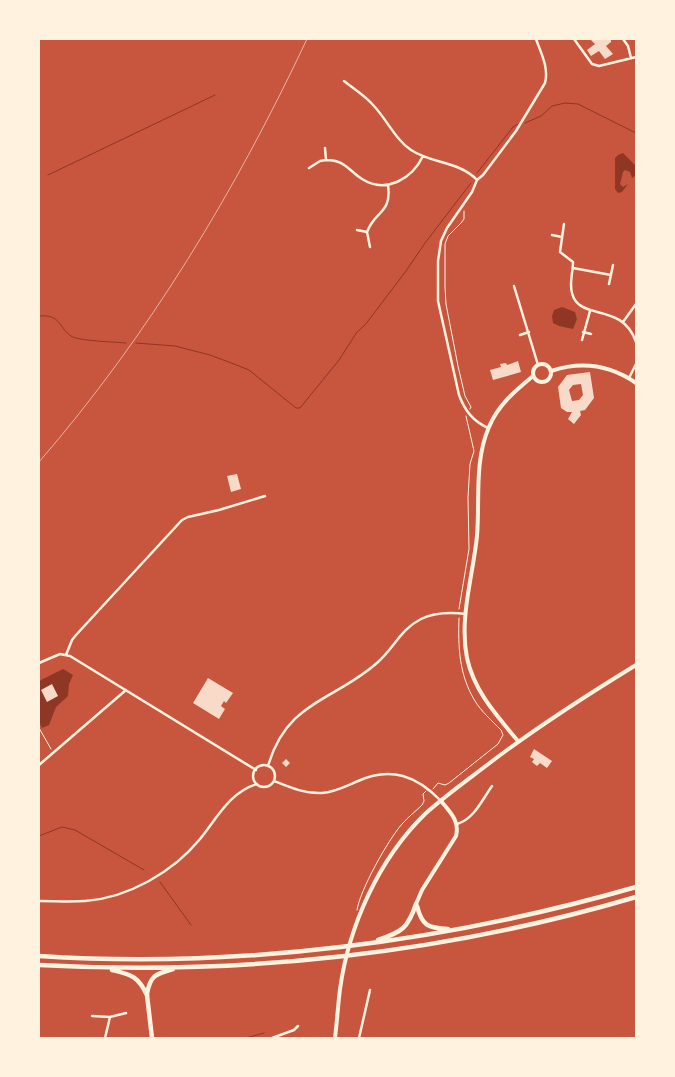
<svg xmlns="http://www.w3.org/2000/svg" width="675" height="1077" font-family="'Crimson Pro',serif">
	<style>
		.water { fill: #8f3625 }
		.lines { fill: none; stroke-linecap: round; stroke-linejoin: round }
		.stream { stroke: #8f3625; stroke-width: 1 }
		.building { fill: #f7dbc8; fill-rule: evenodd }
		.path { stroke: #fff3e0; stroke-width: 1 }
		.minor { stroke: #fff3e0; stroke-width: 2.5 }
		.tertiary { stroke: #fff3e0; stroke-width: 4 }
		.secondary { stroke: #fff3e0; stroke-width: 4 }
		.primary { stroke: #fff3e0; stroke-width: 4.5 }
		.trunk { stroke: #fff3e0; stroke-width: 4.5 }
		.rail { stroke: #e9b49f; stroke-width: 1 }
	</style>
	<rect width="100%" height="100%" fill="#c8553d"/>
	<path class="water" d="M623 153 636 166V175L632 178 630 172 625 170 623 172 620 184 623 187 628 184 622 192 618 193 615 189V158L618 155Z
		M562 307 575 312 577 319 573 329 559 326 553 323 552 316 554 310Z
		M63 669 73 675 69 684 68 696 56 707 49 725 42 728 39 722V681Z"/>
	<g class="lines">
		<path class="stream" d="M525 123 541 116 552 106 565 103 578 104 636 133
			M477 173 513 127 518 124
			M48 175 215 95
			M39 316C61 314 58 327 71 336 77 341 117 342 126 343
			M136 343 175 346 210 355 234 364 249 370 296 408H300L339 360 357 332 365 325 406 271 425 243 471 183
			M39 836 62 827 75 830 144 870
			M160 882 191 925
			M246 1038 264 1033"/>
	</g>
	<path class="building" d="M590 39H611V42L606 46 613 54 605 59 599 51 591 56 587 50 595 44Z
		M518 361 521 372 493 380 490 370 501 367 500 364 506 363 507 365Z
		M590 372 594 398 585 410 580 411 581 415 574 424 568 419 572 412H567L561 408 558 387 567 375ZM581 384 583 395 579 400 572 401 569 390 573 385Z
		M237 474 241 489 231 492 227 476Z
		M208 678 233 693 226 703 224 701 221 706 225 709 219 719 193 703Z
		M52 684 58 696 47 702 41 690Z
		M534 749 552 761 547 768 540 763 537 766 532 762 534 759 530 757Z
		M286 759 290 763 286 767 282 763Z"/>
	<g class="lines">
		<path class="path" d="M464 211V219L461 223 448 236 445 244V287L446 304 458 366 465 396 471 407 470 409
			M459 609 469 549 468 497 470 464 474 451 466 416
			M39 728 51 749
			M433 789 438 783 445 785 449 783 498 744 503 735 501 730C492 721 481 711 475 701 459 675 458 647 459 618
			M357 910C360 890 388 840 402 824 408 817 416 811 422 805L424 801 423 794 426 791"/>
		<path class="minor" d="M574 39 592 64 599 66 636 57
			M623 39 628 46 631 58
			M344 81C354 89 366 96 374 106 387 120 395 139 411 150 432 164 459 161 477 180
			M325 148 326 160C345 160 348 170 362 179 386 194 412 179 423 156
			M309 168 320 161 326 160
			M564 224 560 252 573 262C573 273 569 283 572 293 579 322 622 301 636 342
			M357 230 367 232C375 210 392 214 388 185
			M367 232 370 247
			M552 235 562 237
			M573 268 611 275
			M609 284 613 265
			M514 286 538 365
			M623 322 636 304
			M583 332 591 334
			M520 335 529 332
			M582 340 590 311
			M629 378 636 364
			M488 428C473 421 465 411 459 395L438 301V261L441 241 447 228 472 192 477 180 483 175 516 131 545 83C549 68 541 53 536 39
			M66 655 72 640 76 635 182 520 188 517 219 510 265 496
			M39 663 60 654 70 656 256 770
			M39 765 126 690
			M253 776a11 11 0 1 1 22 0a11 11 0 1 1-22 0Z
			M268 766C287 700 335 701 378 662 394 648 401 629 421 619 435 612 450 612 466 614
			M274 781C289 787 305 794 322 793 335 792 346 786 358 781 391 766 417 776 441 801
			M457 824C474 819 482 800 492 786
			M39 901C54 901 69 902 85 901 128 898 173 872 200 839 217 818 230 792 257 784
			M92 1016 110 1017 126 1013
			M105 1038 110 1017
			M272 1038 294 1030 298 1026
			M359 1038 370 990"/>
		<path class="tertiary" d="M533 373a9 9 0 1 1 18 0a9 9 0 1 1-18 0Z
			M551 371C581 361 610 365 636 383
			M518 741C497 716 474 691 467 658 459 618 473 576 477 536 480 501 474 461 489 427 498 405 515 391 533 376"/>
		<path class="secondary" d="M416 904 422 890 456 836C460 821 450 812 441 801
			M335 1038C337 1022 338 1005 340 989 349 925 379 859 425 814 446 795 469 779 491 762 537 727 587 695 636 665"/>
		<path class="primary" d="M147 995 152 1038"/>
		<path class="trunk" d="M417 906C422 926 428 928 448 929
			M378 940C402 932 408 928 416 904
			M39 956C238 969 445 942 636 887
			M39 965C239 976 443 954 636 897
			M112 970C132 975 138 976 147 995
			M147 994C150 976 155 974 173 969"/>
		<path class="rail" d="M39 462C149 335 236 190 307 39"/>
	</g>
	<rect width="675" height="1077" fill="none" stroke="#fff3e0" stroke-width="80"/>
</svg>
